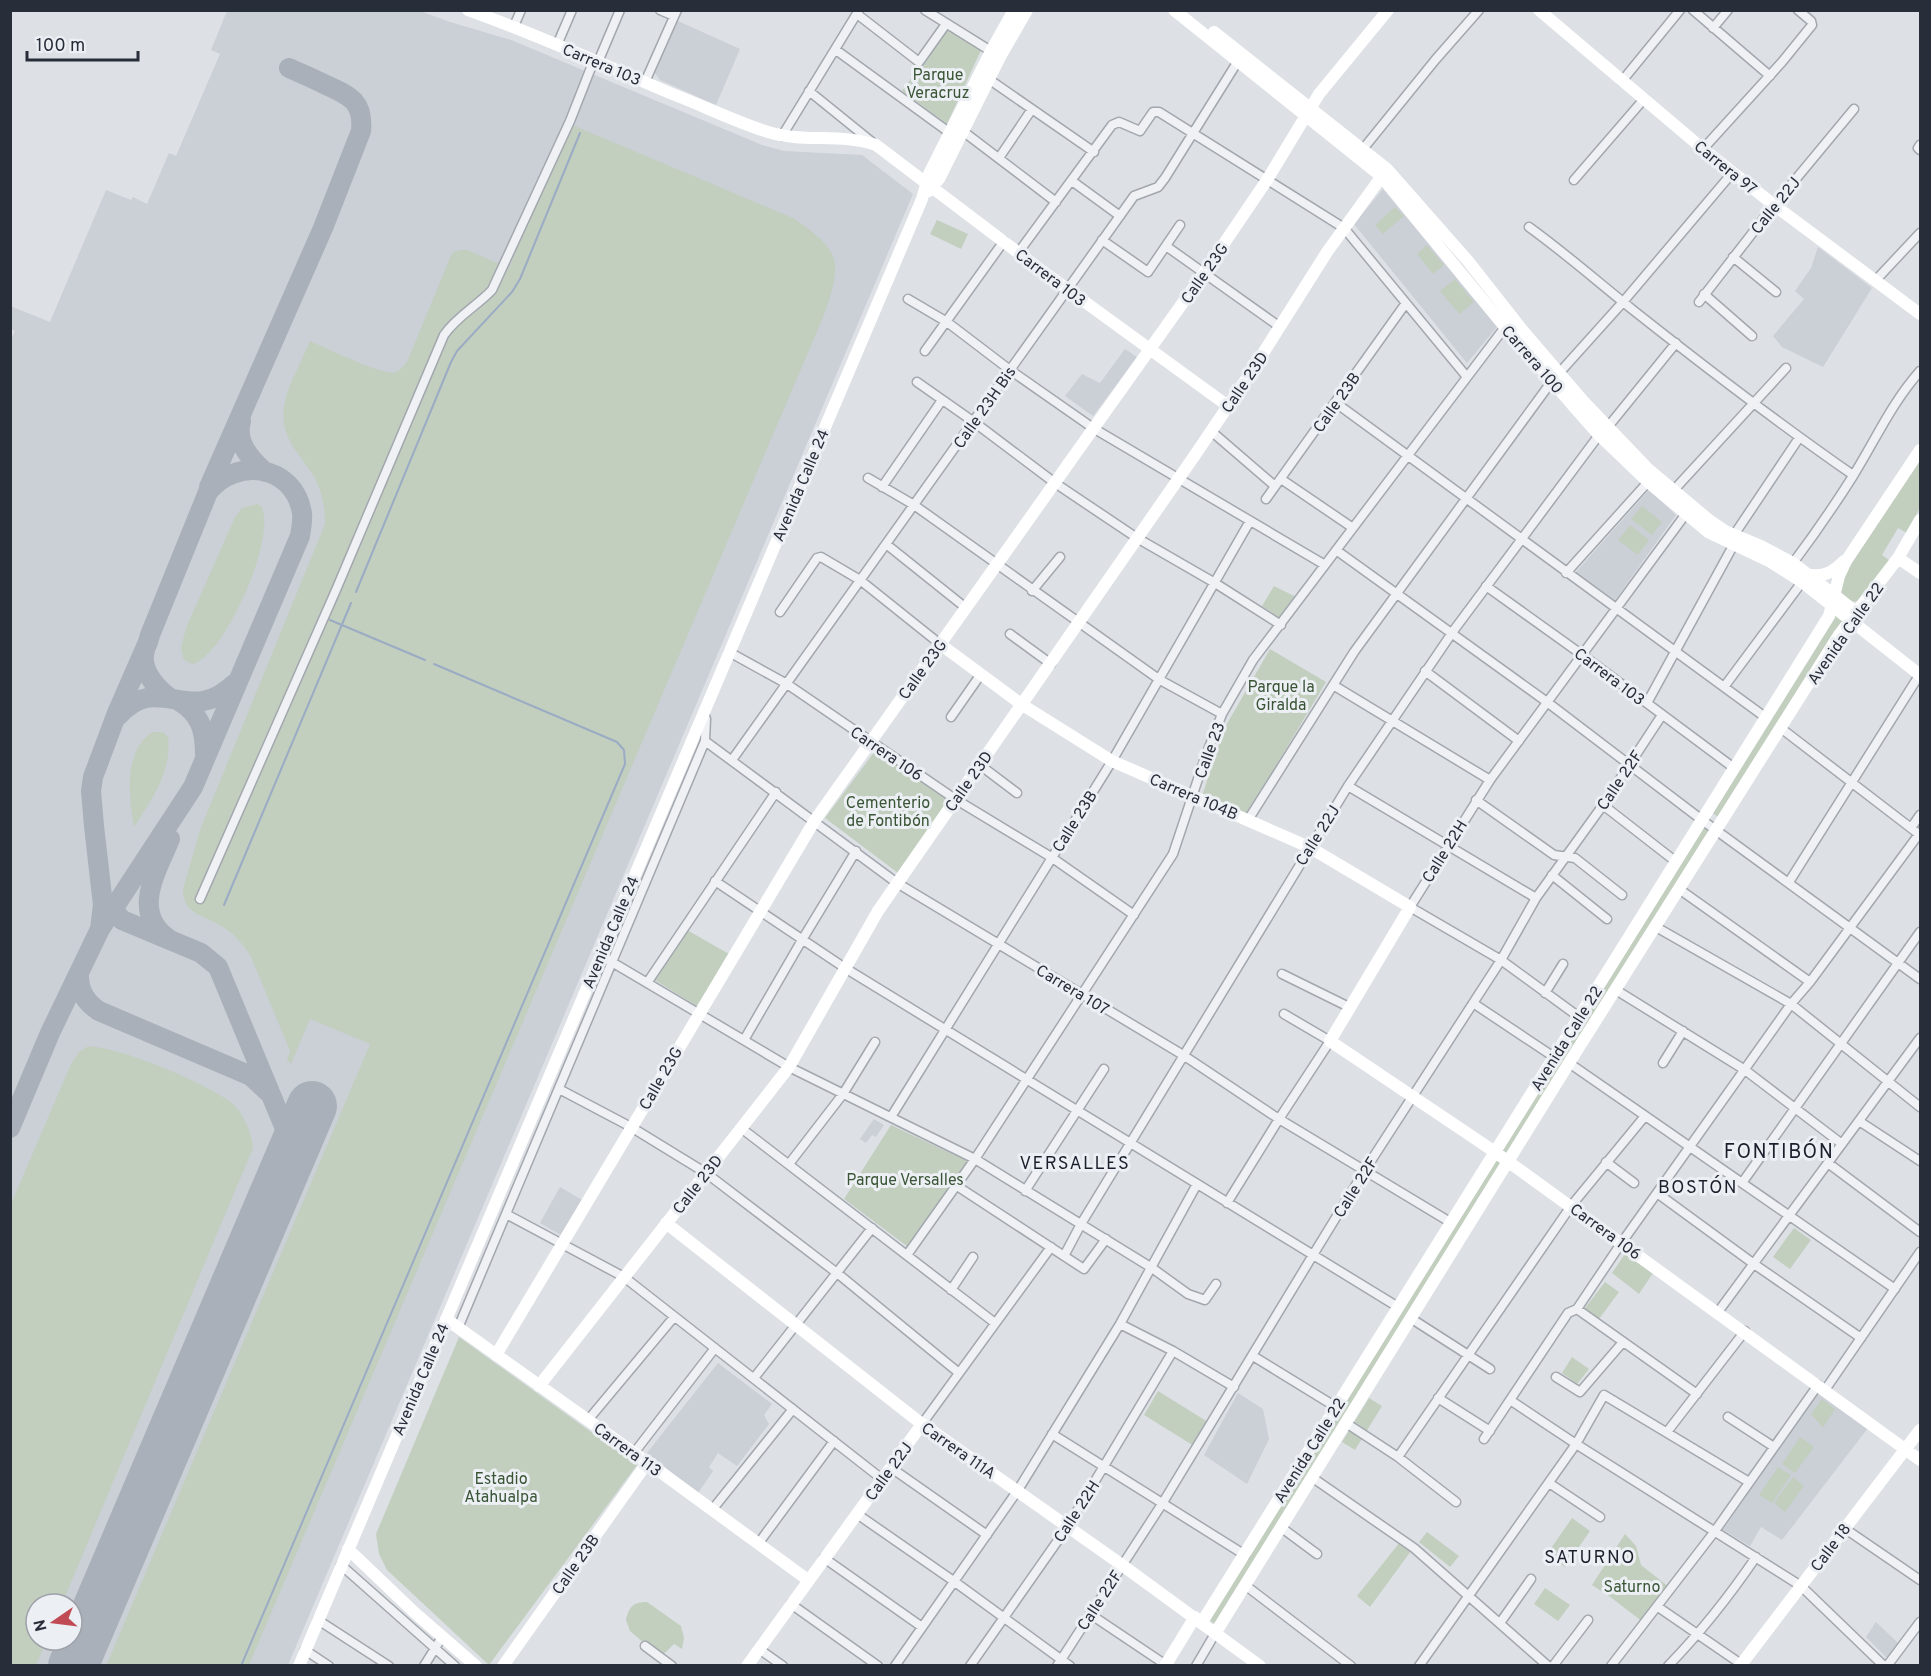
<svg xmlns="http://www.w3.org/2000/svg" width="1931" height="1676" font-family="Overpass,sans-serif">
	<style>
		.built { fill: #cbcfd6; fill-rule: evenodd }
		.green { fill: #c2cfbf }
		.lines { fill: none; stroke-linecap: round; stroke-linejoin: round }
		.stream { stroke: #9babc3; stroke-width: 2 }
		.taxiway { stroke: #aab0b9; stroke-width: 20 }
		.runway { stroke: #aab0b9; stroke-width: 50 }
		.street-casing { stroke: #a3a7ae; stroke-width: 11 }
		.street { stroke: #eff1f4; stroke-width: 8 }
		.secondary { stroke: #fff; stroke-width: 12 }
		.labels { text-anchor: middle; stroke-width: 6; stroke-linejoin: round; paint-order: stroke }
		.street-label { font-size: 16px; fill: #282d3a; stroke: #eceff3 }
		.park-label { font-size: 16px; fill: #3a5536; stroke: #eceff3 }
		.neighbourhood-label { font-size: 18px; letter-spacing: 1.5px; fill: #1a1f2b; stroke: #eceff3 }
		.quarter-label { font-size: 20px; letter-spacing: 1.5px; fill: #1a1f2b; stroke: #eceff3 }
	</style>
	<rect width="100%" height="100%" fill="#dde0e5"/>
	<path class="built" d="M227 11H420L450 22 511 40 762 145 784 151 862 155 913 194 288 1665H11L10 341 15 331 11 329 10 306 50 322 106 190 131 200 133 197 147 204 169 153 176 156 220 54 211 50ZM36 1604H72V1640H36Z
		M678 21 740 49 716 105 660 80 655 73Z
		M1383 189 1497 327 1467 363 1354 224Z
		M1818 247 1872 288 1823 367 1782 347 1773 336 1804 299 1795 291 1811 268Z
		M1125 349 1137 357 1093 416 1065 396 1082 374 1100 383Z
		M1649 490 1676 515 1615 600 1576 572Z
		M874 1119 884 1125 876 1137 872 1135 866 1143 860 1139Z
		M560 1187 584 1201 564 1237 540 1223Z
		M718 1363 772 1404 764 1415 769 1424 737 1466 718 1453 709 1467 713 1471 698 1493 647 1453Z
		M1819 1391 1868 1428 1782 1540 1761 1527 1750 1546 1723 1530Z
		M1238 1393 1263 1409 1269 1439 1247 1484 1204 1455Z
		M1876 1622 1898 1643 1888 1659 1866 1637Z"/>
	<path class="green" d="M947 29 982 48 947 124 902 91Z
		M570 124 793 218C841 251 843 260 824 315L249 1665 106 1666 370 1044 310 1019 291 1064 287 1060 290 1051 251 957C243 944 234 933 221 926 204 915 183 915 183 889L200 830 325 524C325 507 322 490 313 475 296 449 278 436 285 401 289 382 303 359 310 341 325 347 384 377 396 372 400 370 404 366 407 362L452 253 460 250H467L509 268Z
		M1395 207 1404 216 1383 234 1375 225Z
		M937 220 968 234 961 249 930 234Z
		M1427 245 1444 265 1433 274 1417 254Z
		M1455 279 1474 302 1459 314 1440 291Z
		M1920 458V507L1907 533 1898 528 1882 555 1890 561 1857 601 1851 602 1841 592 1844 575Z
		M257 504 261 506C278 536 225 655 193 664L187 662 183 658 181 648 186 628 235 517 242 508Z
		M1642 506 1662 522 1652 535 1631 519Z
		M1630 525 1649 540 1638 555 1618 540Z
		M1274 586 1298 598 1281 619 1262 606Z
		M1834 614 1844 621 1721 819 1710 811Z
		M1270 649 1326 682 1246 816 1202 796 1224 729Z
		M152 732H163L168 737C172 772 152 799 134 827 129 797 123 752 152 732Z
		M875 751 950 799 898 873 825 818Z
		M1703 823 1713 830 1509 1156 1500 1151Z
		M687 930 729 954 697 1006 653 979Z
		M87 1047C112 1043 217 1087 235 1106 244 1115 252 1134 253 1148L62 1604H36V1640H47L36 1665H11V1204L71 1064 79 1052Z
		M891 1125 969 1162 908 1247 844 1199Z
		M1495 1158 1504 1165 1216 1625 1208 1619Z
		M1794 1228 1811 1240 1790 1269 1773 1257Z
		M1625 1254 1653 1273 1639 1294 1612 1273Z
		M1605 1282 1619 1292 1599 1319 1585 1308Z
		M459 1337 637 1465 489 1665 387 1570 379 1554 376 1534Z
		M1572 1357 1589 1369 1577 1384 1562 1373Z
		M1158 1391 1208 1422 1194 1446 1144 1415Z
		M1369 1398 1382 1406 1355 1450 1342 1442Z
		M1822 1399 1835 1409 1823 1428 1811 1414Z
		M1800 1437 1814 1447 1795 1473 1782 1464Z
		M1778 1467 1791 1475 1772 1503 1759 1495Z
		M1793 1477 1804 1486 1785 1512 1774 1503Z
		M1572 1518 1590 1531 1565 1567 1547 1554Z
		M1427 1532 1459 1556 1450 1567 1419 1542Z
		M1625 1534 1636 1546 1641 1565 1669 1587 1643 1622 1609 1596 1592 1585Z
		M1400 1542 1411 1551 1370 1607 1357 1596Z
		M1545 1588 1570 1605 1558 1621 1534 1604Z
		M647 1602 681 1626 684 1638 682 1649 674 1644 666 1652 659 1656 630 1631 626 1620C629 1607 633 1602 647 1602Z"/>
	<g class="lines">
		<path class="stream" d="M356 592 451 362 457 351 512 292 520 279 580 133
			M330 620 425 660
			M224 905 351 603
			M241 1666 625 764 624 750 617 742 434 664"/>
		<path class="taxiway" d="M241 421C235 442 250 459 265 472
			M209 487 323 228 361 131C364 100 348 95 324 84 312 78 300 73 289 68
			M145 650C139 669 156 688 170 698
			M179 701C200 714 205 729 205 754
			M118 716C160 670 188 728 234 684
			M105 901 122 920 201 953 218 967 288 1136 290 1152 286 1167
			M169 939C130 913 157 871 170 839
			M79 973C78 990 85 1002 99 1011L251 1076 268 1092
			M10 1128 50 1033 100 929 193 787 300 536C301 529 303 521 302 513 294 464 236 457 208 492L150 635 148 642 117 713 93 777 91 791 94 826 103 905 100 929"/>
		<path class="runway" d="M73 1666 312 1106"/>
		<g class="street-casing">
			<path id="street" d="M660 10 674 16
				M925 10 994 53
				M1693 10 1770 76
				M857 14 919 62 946 24
				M514 26 521 10
				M1713 28 1728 10
				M557 45 572 10
				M836 50 950 133
				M598 62 620 10
				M990 80 1094 152
				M1622 81 1680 10
				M645 82 677 10
				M809 91 872 142
				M964 132 1056 202
				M782 136 859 10
				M1920 145 1918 148 1920 150
				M1363 149 1436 59 1479 10
				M1703 149 1782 62 1812 25 1811 21 1798 10
				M999 158 1032 109
				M1574 180 1644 99
				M1072 181 1120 216
				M1529 227C1565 253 1598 282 1633 310 1705 367 1778 423 1853 475
				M1102 240 1148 272 1180 225
				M1166 246 1280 327
				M1018 253 1112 125 1119 122 1140 131 1153 112H1159L1344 228 1467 377
				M1733 257 1776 292
				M1875 281 1920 233
				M1704 294 1752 336
				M908 299 947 322 1010 370 1093 428 1325 565
				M1699 302 1771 209 1854 109
				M925 351 1004 241
				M917 382 974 422 1055 483 1137 538 1215 583 1281 625
				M1336 403 1765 717
				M1607 428 1676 343
				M1211 431 1275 486
				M868 478 914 505 1160 680 1222 714
				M1281 479 1353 528
				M882 487 942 400
				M1673 491 1786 368
				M1266 499 1406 303
				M1734 535 1799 438
				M886 544 966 608
				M1336 550 1547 702 1702 820 1920 979
				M1793 563C1814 535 1834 506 1853 476 1876 439 1891 404 1920 371
				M1566 573 1648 482
				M1486 586 1581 654 1734 768
				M1032 591 1060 557
				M780 612 817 558 821 557 860 580 940 644
				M1010 634 1051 664
				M729 652 787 684 955 799 1051 857 1134 915
				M1425 671 1519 741
				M1333 685 1490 780
				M1724 687 1802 582
				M1647 703 1734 544
				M951 717 981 674
				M1782 729 1920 835
				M705 741 897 883 1183 1055 1279 1119 1450 1222
				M732 760 1134 196 1158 187 1165 178 1238 61
				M980 765 1017 793
				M1348 786 1536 898
				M1476 800 1554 855 1575 858 1622 895
				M1603 805 1675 861
				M1248 820 1354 652 1552 381 1623 302 1733 172
				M1911 828 1920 815
				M1552 875 1607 919
				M715 881 845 968 1398 1307
				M1789 882 1920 674
				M1679 889 1810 982
				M200 899 336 590 444 335C457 316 477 306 492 290L570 121 594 60
				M1656 927 1791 1004 1920 1107
				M600 955 789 1067 975 1159 1152 1268 1188 1294 1205 1300 1216 1284
				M1282 974 1349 1007
				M647 983 776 792
				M1616 990 1745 1070 1842 1144
				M1545 993 1563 964
				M1473 1003 1554 1057
				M1579 1017 1501 960 1410 907 1490 780 1685 515
				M744 1040 802 940 856 851
				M1569 1063 1895 1289
				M1663 1063 1683 1031
				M559 1089 631 1127 706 1173 837 1273 959 1373
				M891 1117 1112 761 1250 521
				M1859 1121 1920 1161
				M741 1128 995 1323
				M1606 1162 1634 1183
				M1828 1163 1920 1232
				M789 1164 843 1094 875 1042
				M1742 1183 1920 932
				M957 1186 1084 1269 1106 1239
				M1025 1191 1104 1069
				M1657 1193 1754 1264 1861 1338
				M1227 1203 1279 1119 1330 1041 1284 1014
				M506 1214 624 1277 882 1479
				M907 1255 975 1159 1173 854 1205 758 1222 714 1253 660 1505 327
				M1064 1256 1081 1224 1348 786 1454 630 1599 435
				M951 1290 973 1257
				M1577 1309 1697 1394
				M1718 1312 1920 1038
				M1412 1319 1490 1369
				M1120 1324 1173 1351 1234 1387
				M458 1328 705 741 706 719 704 713
				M1253 1356 1336 1407
				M1556 1377 1580 1392 1623 1342
				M754 1378 872 1228
				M1825 1390 1920 1252
				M1438 1398 1490 1431
				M1510 1400 1576 1444 1801 1586 1884 1666
				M1728 1417 1774 1447
				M588 1420 674 1317
				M1346 1423 1398 1457 1456 1502
				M922 1424 1051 1247
				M1667 1432 1745 1331
				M1052 1434 1245 1555
				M1484 1439 1568 1313 1577 1309 1620 1245 1791 1004 1810 982 1919 834
				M634 1453 715 1348
				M1398 1457 1571 1206 1645 1116
				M890 1467 987 1535
				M1313 1478 1414 1548 1548 1666
				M1549 1483 1600 1517
				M712 1510 793 1409
				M857 1514 955 1582 1070 1666
				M1282 1528 1317 1554
				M1844 1528 1920 1580
				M758 1544 834 1441
				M824 1558 922 1627
				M341 1565 455 1666
				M1245 1585 1351 1666
				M791 1604 878 1666
				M1658 1607 1741 1664
				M1090 1614 1166 1665
				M318 1620 389 1666
				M1500 1623 1531 1579
				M645 1646 672 1666
				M759 1649 783 1666
				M305 1650 329 1666
				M424 1666 442 1637
				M895 1666 1018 1490 1120 1324 1197 1184
				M970 1666 1068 1526 1173 1351
				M1057 1666 1162 1504 1313 1255 1365 1170 1501 960 1536 898 1603 805 1662 715
				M1196 1666 1216 1632
				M1419 1666 1576 1444 1604 1395 1749 1482
				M1553 1666 1588 1620
				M1611 1666 1715 1531 1818 1385
				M1668 1666C1703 1630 1728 1598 1756 1557
				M1887 1666 1920 1622"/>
		</g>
		<use href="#street" class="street"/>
		<path class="secondary" d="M468 10C539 35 606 66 675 95 706 107 736 122 768 132 803 143 841 133 876 145L1041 270 1228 406
			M1174 10 1381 176 1505 327 1576 409 1599 435 1648 482 1708 532 1769 561 1802 582 1920 675
			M1539 10 1703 149 1774 205 1920 314
			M1214 32 1387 169 1468 261 1523 331 1583 401 1647 468 1709 520 1725 531 1761 546 1793 563 1856 612
			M929 191 939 179 1000 57 1027 10
			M1898 558 1920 573
			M1811 575C1825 577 1834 571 1844 561
			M940 644 1021 704 1112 761 1309 847 1410 907 1330 1041 1495 1152 1920 1460
			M666 1223 918 1421 1122 1565 1260 1666
			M446 1319 655 1468 808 1580
			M496 1355 815 820 1204 273 1267 180 1319 94 1388 10
			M539 1386 789 1067 878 911 1195 455 1255 366 1327 252 1387 169
			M348 1549 415 1613 476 1666
			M1202 1622 1829 616 1839 576 1846 561 1920 450
			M1216 1632 1569 1063 1839 635 1898 558 1920 520
			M299 1666 922 199 929 174 991 51 1014 10
			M503 1666 647 1463
			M747 1666 922 1424
			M1165 1666 1195 1617
			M1740 1666 1920 1430"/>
	</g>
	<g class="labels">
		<g class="street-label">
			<text transform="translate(602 64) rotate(23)" y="6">Carrera 103</text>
			<text transform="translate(1726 167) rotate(39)" y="6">Carrera 97</text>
			<text transform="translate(1775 205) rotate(-51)" y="6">Calle 22J</text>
			<text transform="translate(1204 273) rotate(-55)" y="6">Calle 23G</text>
			<text transform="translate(1051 277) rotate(37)" y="6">Carrera 103</text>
			<text transform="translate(1533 359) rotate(49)" y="6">Carrera 100</text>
			<text transform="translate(1244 382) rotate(-56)" y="6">Calle 23D</text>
			<text transform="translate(1336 402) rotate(-55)" y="6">Calle 23B</text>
			<text transform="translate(984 407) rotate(-55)" y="6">Calle 23H Bis</text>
			<text transform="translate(800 485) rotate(-67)" y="6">Avenida Calle 24</text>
			<text transform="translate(1845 633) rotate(-55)" y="6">Avenida Calle 22</text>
			<text transform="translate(922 669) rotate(-54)" y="6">Calle 23G</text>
			<text transform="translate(1610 676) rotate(37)" y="6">Carrera 103</text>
			<text transform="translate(1209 750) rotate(-70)" y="6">Calle 23</text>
			<text transform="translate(887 753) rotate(34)" y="6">Carrera 106</text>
			<text transform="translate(1619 780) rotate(-56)" y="6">Calle 22F</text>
			<text transform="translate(968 781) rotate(-55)" y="6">Calle 23D</text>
			<text transform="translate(1194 796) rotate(23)" y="6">Carrera 104B</text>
			<text transform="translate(1074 821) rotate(-58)" y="6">Calle 23B</text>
			<text transform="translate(1317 835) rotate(-58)" y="6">Calle 22J</text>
			<text transform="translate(1444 851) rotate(-58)" y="6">Calle 22H</text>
			<text transform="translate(610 932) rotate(-67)" y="6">Avenida Calle 24</text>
			<text transform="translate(1073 989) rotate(31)" y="6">Carrera 107</text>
			<text transform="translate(1566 1038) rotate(-58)" y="6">Avenida Calle 22</text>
			<text transform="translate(660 1078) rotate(-60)" y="6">Calle 23G</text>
			<text transform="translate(697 1184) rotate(-52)" y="6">Calle 23D</text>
			<text transform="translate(1355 1187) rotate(-58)" y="6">Calle 22F</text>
			<text transform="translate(1606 1231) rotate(36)" y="6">Carrera 106</text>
			<text transform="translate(420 1379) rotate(-67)" y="6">Avenida Calle 24</text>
			<text transform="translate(628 1449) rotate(36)" y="6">Carrera 113</text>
			<text transform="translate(959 1450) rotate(35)" y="6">Carrera 111A</text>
			<text transform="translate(1309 1450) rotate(-58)" y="6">Avenida Calle 22</text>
			<text transform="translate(888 1471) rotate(-54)" y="6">Calle 22J</text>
			<text transform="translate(1076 1511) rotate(-57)" y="6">Calle 22H</text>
			<text transform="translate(1830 1547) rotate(-53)" y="6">Calle 18</text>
			<text transform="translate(575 1564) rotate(-55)" y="6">Calle 23B</text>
			<text transform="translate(1099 1600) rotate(-57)" y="6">Calle 22F</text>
		</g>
		<g class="park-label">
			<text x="938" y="80">Parque<tspan x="938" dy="18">Veracruz</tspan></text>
			<text x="1281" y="692">Parque la<tspan x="1281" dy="18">Giralda</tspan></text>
			<text x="888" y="808">Cementerio<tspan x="888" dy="18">de Fontibón</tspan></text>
			<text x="905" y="1185">Parque Versalles</text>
			<text x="501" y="1484">Estadio<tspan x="501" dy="18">Atahualpa</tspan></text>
			<text x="1632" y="1592">Saturno</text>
		</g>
		<g class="neighbourhood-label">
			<text x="1075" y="1169">VERSALLES</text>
			<text x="1698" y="1193">BOSTÓN</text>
			<text x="1590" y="1563">SATURNO</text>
		</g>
		<g class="quarter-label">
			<text x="1779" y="1158">FONTIBÓN</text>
		</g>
	</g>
	<rect width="1931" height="1676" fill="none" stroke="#282d3a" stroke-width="24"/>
	<g transform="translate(54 1622) rotate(256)"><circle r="28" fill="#eceff3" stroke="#9ea1a9" stroke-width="1.5"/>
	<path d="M0-4.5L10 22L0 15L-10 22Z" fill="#c14b55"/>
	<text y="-9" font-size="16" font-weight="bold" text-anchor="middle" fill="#282d3a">N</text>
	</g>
	<path d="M27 51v9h111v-9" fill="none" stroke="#282d3a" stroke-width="3"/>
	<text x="36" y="51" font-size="18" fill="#282d3a" stroke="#eceff3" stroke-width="4.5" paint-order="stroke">100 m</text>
</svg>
